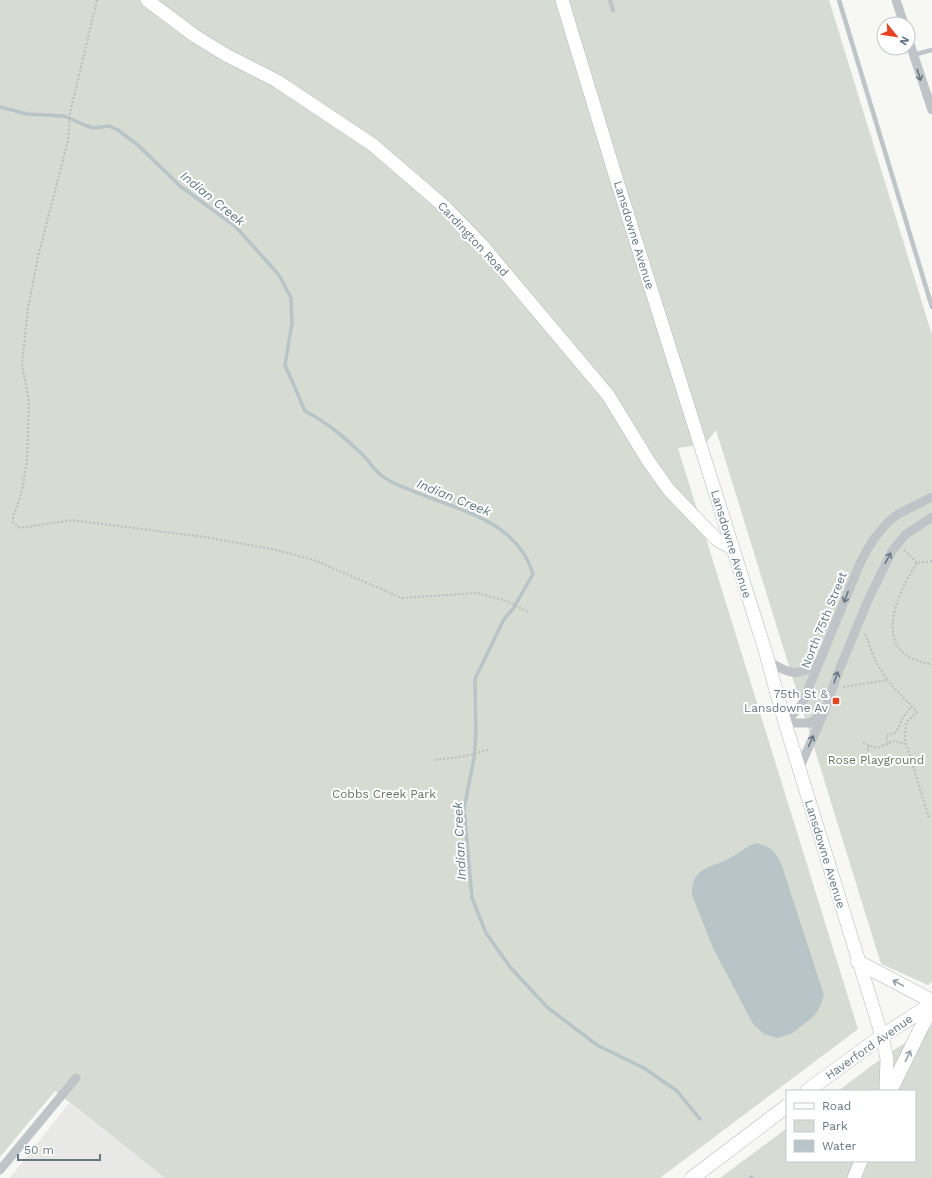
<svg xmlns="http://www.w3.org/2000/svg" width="932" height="1178" font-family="'Work Sans',sans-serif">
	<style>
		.built { fill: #e8e8e7 }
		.green { fill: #d7dcd3 }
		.water { fill: #b7c5c8 }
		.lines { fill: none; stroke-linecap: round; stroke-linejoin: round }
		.stream { stroke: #b7c5c8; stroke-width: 3.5 }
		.secondary-casing { stroke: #b2b8bc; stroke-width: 14 }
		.primary-casing { stroke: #b3b8bc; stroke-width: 15 }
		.path { stroke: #b9bdbf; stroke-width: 2; stroke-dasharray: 2 2; stroke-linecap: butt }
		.lane { stroke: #bfc4c8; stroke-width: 4.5 }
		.street { stroke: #bfc4c8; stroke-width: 9 }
		.secondary { stroke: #fff; stroke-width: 13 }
		.primary { stroke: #fff; stroke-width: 14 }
		.oneway { stroke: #657985 }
		.oneway2 { stroke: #93a1aa }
		.poi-dot { fill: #e74423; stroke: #fff; stroke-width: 1.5 }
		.labels { text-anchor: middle; stroke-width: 4; stroke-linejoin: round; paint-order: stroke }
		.street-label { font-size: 12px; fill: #657985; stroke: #fff }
		.poi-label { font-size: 12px; fill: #657985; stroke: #fff; text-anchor: end }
		.park-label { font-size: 12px; fill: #667760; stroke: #fff }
		.water-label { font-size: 13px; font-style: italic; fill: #617b82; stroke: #fff }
	</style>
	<rect width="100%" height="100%" fill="#f7f7f4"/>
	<path class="built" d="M69 1103 165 1178H10Z"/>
	<path class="green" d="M0 0H829L932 335V982L928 985 881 964 716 430 705 444 678 448 858 1029 660 1178H165L55 1091 0 1157Z
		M932 1026V1178H720L787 1128V1161H915V1091H838L886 1055Z"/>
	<path class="water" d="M757 843C771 847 776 852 782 866L824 995 820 1007 813 1017 791 1034 777 1038 764 1034 753 1024 713 948 692 895C691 867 711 868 730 858 741 852 745 846 757 843Z"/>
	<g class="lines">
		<path class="stream" d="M0 107 27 114 64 116 87 126 94 128 109 126 118 130 139 146 180 186 235 226 279 275 291 298 292 323 285 365 305 411C328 423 344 437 363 455 369 461 374 470 381 475 388 481 400 486 408 489 455 510 516 518 533 574L513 609 504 619 475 679 476 733 474 758 464 809 472 898 486 933 510 967 547 1007 597 1045 644 1068 677 1091 700 1119
			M751 1177 752 1178"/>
		<g class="secondary-casing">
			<path id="secondary" d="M147 0 195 36 226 55 277 81 373 145 445 207 481 244 608 395 649 462 669 490 716 539 733 549
				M562 0 617 181 765 650 785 723 882 1036 887 1059 886 1091
				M854 1178 861 1161"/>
		</g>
		<g class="primary-casing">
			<path id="primary" d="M858 962 932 1001
				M807 1091 882 1036 932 1004
				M890 1091 932 1006
				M692 1178 787 1106"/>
		</g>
		<path class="path" d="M97 0 70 113 68 140 38 257 28 308 22 364 29 401 27 460 22 491 13 517V522L20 528 72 520 204 537 272 549 314 560 402 598 477 593 504 600 530 613
			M904 550 917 563
			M932 561 917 563C894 598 870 656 932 664
			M865 634 875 660 887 680
			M843 687 887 680 917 712 906 723 905 740 929 818
			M863 743 877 748 894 741 906 744
			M888 743 886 736 896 732 903 717 912 706
			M435 760 466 756 490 749
			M865 763 869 746"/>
		<path class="lane" d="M610 0 613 10
			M839 0 932 307
			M913 55 932 50"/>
		<path class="street" d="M896 0 904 24
			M908 38 932 110
			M768 661C790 674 799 679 820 660
			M785 723 802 704 861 561 873 540 887 523 898 514 932 497
			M785 723H810L824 713 839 670 869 598 892 551 905 535 932 517
			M799 769 823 715
			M0 1170 76 1078"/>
		<use href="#secondary" class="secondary"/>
		<use href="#primary" class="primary"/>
	</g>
	<defs><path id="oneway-shaft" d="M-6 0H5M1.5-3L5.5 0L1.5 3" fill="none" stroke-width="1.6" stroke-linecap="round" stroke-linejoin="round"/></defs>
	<g class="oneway">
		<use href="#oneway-shaft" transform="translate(919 75) rotate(72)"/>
		<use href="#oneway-shaft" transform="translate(888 558) rotate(-62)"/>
		<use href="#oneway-shaft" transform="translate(846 597) rotate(111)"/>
		<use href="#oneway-shaft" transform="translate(836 677) rotate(-71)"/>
		<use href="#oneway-shaft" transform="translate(811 741) rotate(-66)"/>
	</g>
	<g class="oneway2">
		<use href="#oneway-shaft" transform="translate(898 983) rotate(-152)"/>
		<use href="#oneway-shaft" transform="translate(908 1056) rotate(-64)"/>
	</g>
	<rect class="poi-dot" x="832" y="697" width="8" height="8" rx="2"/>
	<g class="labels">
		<g class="street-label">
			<text transform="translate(634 235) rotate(73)" y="4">Lansdowne Avenue</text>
			<text transform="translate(473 239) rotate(47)" y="4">Cardington Road</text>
			<text transform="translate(731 544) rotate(73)" y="4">Lansdowne Avenue</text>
			<text transform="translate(824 620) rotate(-68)" y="4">North 75th Street</text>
			<text transform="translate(825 854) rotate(73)" y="4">Lansdowne Avenue</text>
			<text transform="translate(869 1047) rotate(-35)" y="4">Haverford Avenue</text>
		</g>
		<g class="poi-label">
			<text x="828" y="698">75th St &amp;<tspan x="828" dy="14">Lansdowne Av</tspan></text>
		</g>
		<g class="park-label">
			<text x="876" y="764">Rose Playground</text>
			<text x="384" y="798">Cobbs Creek Park</text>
		</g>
		<g class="water-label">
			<text transform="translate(213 198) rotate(39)" y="5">Indian Creek</text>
			<text transform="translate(454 497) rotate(22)" y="5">Indian Creek</text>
			<text transform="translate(459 841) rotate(-93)" y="5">Indian Creek</text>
		</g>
	</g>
	<rect x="786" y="1090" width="130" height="72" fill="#ffffff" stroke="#c1c9ce"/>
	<rect x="794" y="1103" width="20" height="6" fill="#ffffff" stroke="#c1c9ce"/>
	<text x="822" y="1110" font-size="12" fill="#657985">Road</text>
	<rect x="794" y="1120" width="20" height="12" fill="#d7dcd3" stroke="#c1c9ce"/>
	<text x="822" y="1130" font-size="12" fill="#657985">Park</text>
	<rect x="794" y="1140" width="20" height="12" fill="#b7c5c8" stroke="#c1c9ce"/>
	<text x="822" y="1150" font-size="12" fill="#657985">Water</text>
	<g transform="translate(896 36) rotate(120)"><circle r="19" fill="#ffffff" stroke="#c1c9ce"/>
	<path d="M0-3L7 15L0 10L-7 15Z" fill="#e74423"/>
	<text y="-6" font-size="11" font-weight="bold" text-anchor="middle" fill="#657985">N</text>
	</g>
	<path d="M18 1154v6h82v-6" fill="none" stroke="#657985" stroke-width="2"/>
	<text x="24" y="1154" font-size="12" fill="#657985" stroke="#ffffff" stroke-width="3" paint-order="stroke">50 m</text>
</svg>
